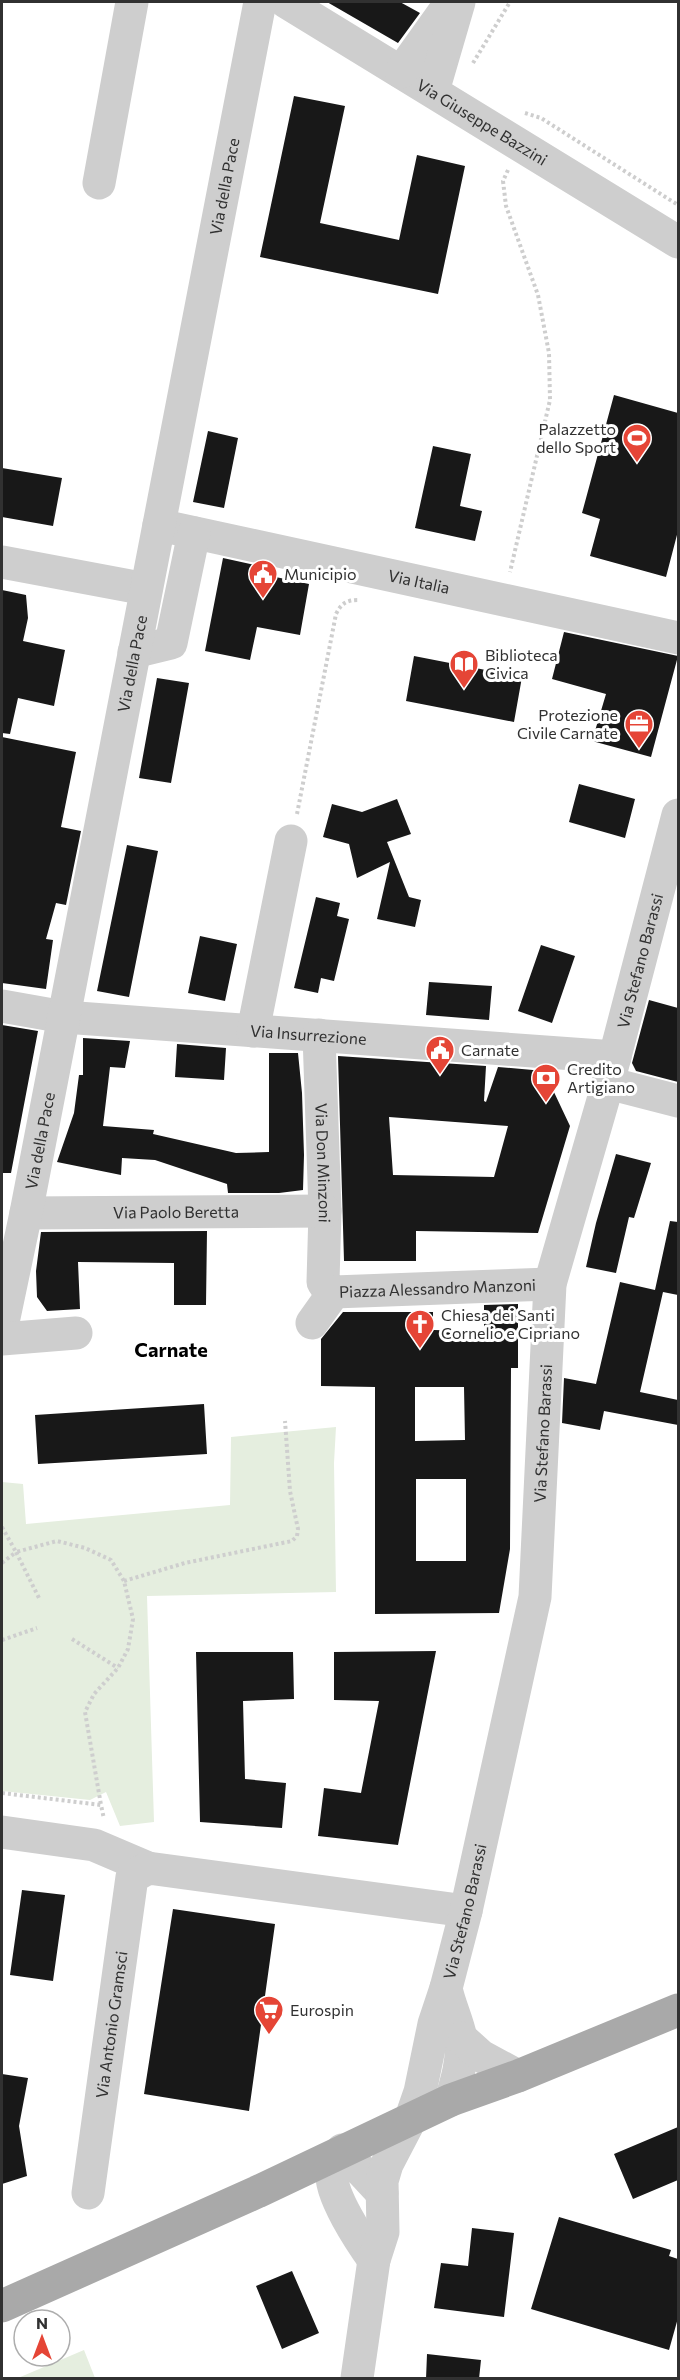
<svg xmlns="http://www.w3.org/2000/svg" width="680" height="2380" font-family="Commissioner,sans-serif">
	<style>
		.green { fill: #e5eedf }
		.building { fill: #181818; fill-rule: evenodd }
		.lines { fill: none; stroke-linecap: round; stroke-linejoin: round }
		.path { stroke: #cecece; stroke-width: 4; stroke-dasharray: 3 3; stroke-linecap: butt }
		.minor { stroke: #cecece; stroke-width: 33 }
		.major { stroke: #a9a9a9; stroke-width: 33 }
		.labels { text-anchor: middle; stroke-width: 6; stroke-linejoin: round; paint-order: stroke }
		.street-label { font-size: 16px; fill: #313131; stroke: #fff }
		.poi-label { font-size: 16px; fill: #313131; stroke: #fff; text-anchor: start }
		.quarter-label { font-size: 20px; font-weight: bold; fill: #000; stroke: #fff }
	</style>
	<rect width="100%" height="100%" fill="#fff"/>
	<path class="green" d="M336 1427 334 1463 336 1592 147 1596 154 1822 120 1826 106 1792 90 1800 2 1791V1482L23 1484 26 1524 230 1505 231 1437Z
		M84 2350 95 2378H18Z"/>
	<path class="building" d="M327 2H400L420 13 398 43Z
		M294 96 345 106 320 223 399 240 417 155 465 166 438 294 260 257Z
		M614 395 678 413V531L666 577 590 556 600 519 582 513Z
		M208 431 238 438 224 508 193 502Z
		M433 446 471 454 460 506 482 511 475 541 415 528Z
		M2 468 62 478 53 526 2 517Z
		M223 558 268 568 266 575 309 584 300 635 257 627 250 660 205 651Z
		M2 590 26 595 28 618 23 641 65 650 54 706 18 698 10 734 2 733Z
		M564 632 678 656 651 757 592 741 606 694 552 679Z
		M414 656 522 677 514 722 406 701Z
		M157 678 189 683 171 783 139 778Z
		M2 737 76 752 61 827 81 831 66 905 56 903 46 939 53 940 46 989 2 983Z
		M579 784 635 799 625 838 569 822Z
		M397 799 411 834 387 842 409 897 421 900 415 927 377 919 390 862 357 878 349 844 323 837 332 804 362 812Z
		M127 845 158 851 129 997 97 991Z
		M316 897 340 903 337 916 349 919 334 981 321 978 318 993 294 988Z
		M200 936 237 944 225 1001 188 993Z
		M541 945 575 956 552 1023 518 1011Z
		M429 982 492 986 489 1020 426 1015Z
		M649 1000 678 1008V1082L636 1071 632 1063Z
		M2 1025 38 1031 11 1173H2Z
		M83 1038 130 1041 125 1068 110 1067 103 1126 154 1130 153 1134 236 1153 269 1152V1053H298L302 1093 304 1155 303 1190 279 1193H228L227 1184 155 1160 122 1158 121 1175 57 1162 74 1113 79 1075H83Z
		M177 1044 226 1048 224 1080 175 1077Z
		M338 1056 486 1066 484 1101 486 1102 498 1067 544 1071 570 1126 538 1233 416 1231V1261H344ZM389 1117 508 1126 494 1177 393 1175Z
		M616 1154 651 1163 634 1218 629 1217 616 1273 586 1267 596 1223Z
		M670 1221 678 1222V1295L663 1292 640 1392 678 1400V1425L604 1411 600 1430 562 1423 564 1378 596 1384 620 1282 655 1290Z
		M207 1231 206 1305H174V1263L78 1262 80 1309 47 1311 37 1297 36 1271 41 1232Z
		M518 1304V1368H511L510 1549 499 1613 375 1614V1387L321 1386V1339L343 1312H433V1330L484 1331V1305ZM415 1387H464L465 1440 415 1441ZM416 1479H466V1561H416Z
		M204 1404 207 1454 38 1464 35 1415Z
		M436 1651 398 1845 318 1836 324 1788 361 1793 379 1701 334 1700V1652Z
		M196 1652H293L294 1699 243 1701 245 1779 286 1783 282 1828 200 1822Z
		M22 1890 65 1895 53 1981 10 1975Z
		M173 1909 275 1924 249 2111 144 2094Z
		M2 2074 28 2078 19 2126 27 2176 2 2184Z
		M678 2127V2180L633 2199 614 2154Z
		M559 2217 671 2250 669 2256 678 2259V2318L669 2350 531 2309Z
		M472 2228 514 2233 504 2317 434 2308 441 2263 468 2266Z
		M292 2271 319 2333 282 2349 256 2286Z
		M427 2354 481 2360 479 2379H426Z"/>
	<g class="lines">
		<path class="path" d="M473 63 510 2
			M525 113 541 118 678 205
			M508 170 503 181 506 206 538 295 549 353 550 400 510 572
			M297 814 336 614C341 604 346 600 358 600
			M2 1527 16 1552 57 1541 85 1548 111 1560 124 1581 133 1619 128 1649 118 1668 94 1694 85 1712 101 1805
			M2 1563 16 1552 40 1600
			M124 1581 185 1563 292 1541 297 1536 298 1529 290 1491 285 1421
			M72 1639 118 1668
			M2 1640 37 1628
			M2 1793 101 1805 104 1819"/>
		<g class="minor">
			<path id="s1" d="M286 2 678 242"/>
			<path d="M401 72 449 5"/>
			<path d="M433 91 459 2"/>
			<path d="M99 183 132 2"/>
			<path id="s2" d="M159 525 678 638"/>
			<path d="M2 562 146 589"/>
			<path d="M134 652 171 643 194 533"/>
			<path id="s3" d="M2 1006 64 1017 615 1057"/>
			<path d="M253 1031 291 841"/>
			<path id="s4" d="M319 1035 325 1211 323 1282 327 1288 334 1292 550 1284"/>
			<path d="M608 1083 678 1101"/>
			<path id="s5" d="M26 1213 325 1211"/>
			<path d="M312 1323 334 1292"/>
			<path id="s6" d="M2 1327 26 1213 260 2"/>
			<path d="M2 1339 76 1333"/>
			<path d="M2 1832 94 1845 148 1868"/>
			<path d="M446 1988C449 2004 459 2025 461 2039 463 2060 457 2080 451 2100"/>
			<path d="M461 2038 481 2056 518 2076"/>
			<path id="s7" d="M88 2193 132 1877 148 1868 466 1911"/>
			<path d="M374 2260C361 2242 329 2194 332 2172 334 2165 339 2157 342 2150L382 2193"/>
			<path id="s8" d="M357 2378 374 2260 383 2232 382 2181 387 2164 411 2118 420 2092 434 2024 446 1988 466 1911 535 1597 550 1284 608 1083 678 815"/>
		</g>
		<path class="major" d="M2 2306 257 2192 451 2100 518 2076 678 2010"/>
	</g>
	<defs>
		<g id="stadium-pin" transform="scale(1.5)"><path d="M0 17L-7.5 6A9.5 9.5 0 1 1 7.5 6Z" fill="#e54536" stroke="#fff"/><path d="M0-5a6.5 5 0 1 0 0 10a6.5 5 0 1 0 0-10ZM-3.5-1.8h7v3.6h-7Z" fill="#fff"/></g>
		<g id="civic-pin" transform="scale(1.5)"><path d="M0 17L-7.5 6A9.5 9.5 0 1 1 7.5 6Z" fill="#e54536" stroke="#fff"/><path d="M-.6-6.5H3V-4.5H.6V-3L4-1V1h2V6H-6V1h2V-1L-.6-3ZM-1.2 2.5V6h2.4V2.5Z" fill="#fff"/></g>
		<g id="library-pin" transform="scale(1.5)"><path d="M0 17L-7.5 6A9.5 9.5 0 1 1 7.5 6Z" fill="#e54536" stroke="#fff"/><path d="M-6-4Q-3-5.5-.7-3.5V5Q-3 3-6 4ZM6-4Q3-5.5 .7-3.5V5Q3 3 6 4Z" fill="#fff"/></g>
		<g id="office-pin" transform="scale(1.5)"><path d="M0 17L-7.5 6A9.5 9.5 0 1 1 7.5 6Z" fill="#e54536" stroke="#fff"/><path d="M-6-3h4V-5.5h4V-3h4V5H-6ZM-1-4.5V-3h2v-1.5ZM-6 0V1H6V0Z" fill="#fff"/></g>
		<g id="bank-pin" transform="scale(1.5)"><path d="M0 17L-7.5 6A9.5 9.5 0 1 1 7.5 6Z" fill="#e54536" stroke="#fff"/><path d="M-6-4H6V4H-6ZM0-2.3a2.3 2.3 0 1 0 0 4.6a2.3 2.3 0 1 0 0-4.6Z" fill="#fff"/></g>
		<g id="church-pin" transform="scale(1.5)"><path d="M0 17L-7.5 6A9.5 9.5 0 1 1 7.5 6Z" fill="#e54536" stroke="#fff"/><path d="M-1.2-6h2.4v3.5h3.3v2.4h-3.3V6h-2.4V-.1h-3.3v-2.4h3.3Z" fill="#fff"/></g>
		<g id="supermarket-pin" transform="scale(1.5)"><path d="M0 17L-7.5 6A9.5 9.5 0 1 1 7.5 6Z" fill="#e54536" stroke="#fff"/><path d="M-6-5.5h2.5l.6 2H6L4.5 2H-2.5L-4.4-4H-6ZM-1.5 3.2a1.3 1.3 0 1 0 .1 0ZM3 3.2a1.3 1.3 0 1 0 .1 0Z" fill="#fff"/></g>
	</defs>
	<g fill-rule="evenodd">
		<use href="#stadium-pin" x="637" y="438"/>
		<use href="#civic-pin" x="263" y="574"/>
		<use href="#library-pin" x="464" y="664"/>
		<use href="#office-pin" x="639" y="724"/>
		<use href="#civic-pin" x="440" y="1050"/>
		<use href="#bank-pin" x="546" y="1078"/>
		<use href="#church-pin" x="420" y="1324"/>
		<use href="#supermarket-pin" x="269" y="2010"/>
	</g>
	<g class="labels">
		<g class="street-label">
			<text dy="6" stroke="none"><textPath href="#s1" startOffset="230">Via Giuseppe Bazzini</textPath></text>
			<text dy="6" stroke="none"><textPath href="#s6" startOffset="1162">Via della Pace</textPath></text>
			<text dy="6" stroke="none"><textPath href="#s2" startOffset="266">Via Italia</textPath></text>
			<text dy="6" stroke="none"><textPath href="#s6" startOffset="676">Via della Pace</textPath></text>
			<text dy="6" stroke="none"><textPath href="#s8" startOffset="1454">Via Stefano Barassi</textPath></text>
			<text dy="6" stroke="none"><textPath href="#s3" startOffset="308">Via Insurrezione</textPath></text>
			<text dy="6" stroke="none"><textPath href="#s6" startOffset="190">Via della Pace</textPath></text>
			<text dy="6" stroke="none"><textPath href="#s4" startOffset="128">Via Don Minzoni</textPath></text>
			<text dy="6" stroke="none"><textPath href="#s5" startOffset="150">Via Paolo Beretta</textPath></text>
			<text dy="6" stroke="none"><textPath href="#s4" startOffset="366">Piazza Alessandro Manzoni</textPath></text>
			<text dy="6" stroke="none"><textPath href="#s8" startOffset="969">Via Stefano Barassi</textPath></text>
			<text dy="6" stroke="none"><textPath href="#s8" startOffset="483">Via Stefano Barassi</textPath></text>
			<text dy="6" stroke="none"><textPath href="#s7" startOffset="170">Via Antonio Gramsci</textPath></text>
		</g>
		<g class="poi-label">
			<text x="616" y="435" text-anchor="end">Palazzetto<tspan x="616" dy="18">dello Sport</tspan></text>
			<text x="284" y="580">Municipio</text>
			<text x="485" y="661">Biblioteca<tspan x="485" dy="18">Civica</tspan></text>
			<text x="618" y="721" text-anchor="end">Protezione<tspan x="618" dy="18">Civile Carnate</tspan></text>
			<text x="461" y="1056">Carnate</text>
			<text x="567" y="1075">Credito<tspan x="567" dy="18">Artigiano</tspan></text>
			<text x="441" y="1321">Chiesa dei Santi<tspan x="441" dy="18">Cornelio e Cipriano</tspan></text>
			<text x="290" y="2016">Eurospin</text>
		</g>
		<g class="quarter-label">
			<text x="171" y="1357">Carnate</text>
		</g>
	</g>
	<rect width="680" height="2380" fill="none" stroke="#313131" stroke-width="6"/>
	<g transform="translate(42 2338)"><circle r="28" fill="#ffffff" stroke="#adadad" stroke-width="1.5"/>
	<path d="M0-4.5L10 22L0 15L-10 22Z" fill="#e54536"/>
	<text y="-9" font-size="16" font-weight="bold" text-anchor="middle" fill="#313131">N</text>
	</g>
</svg>
